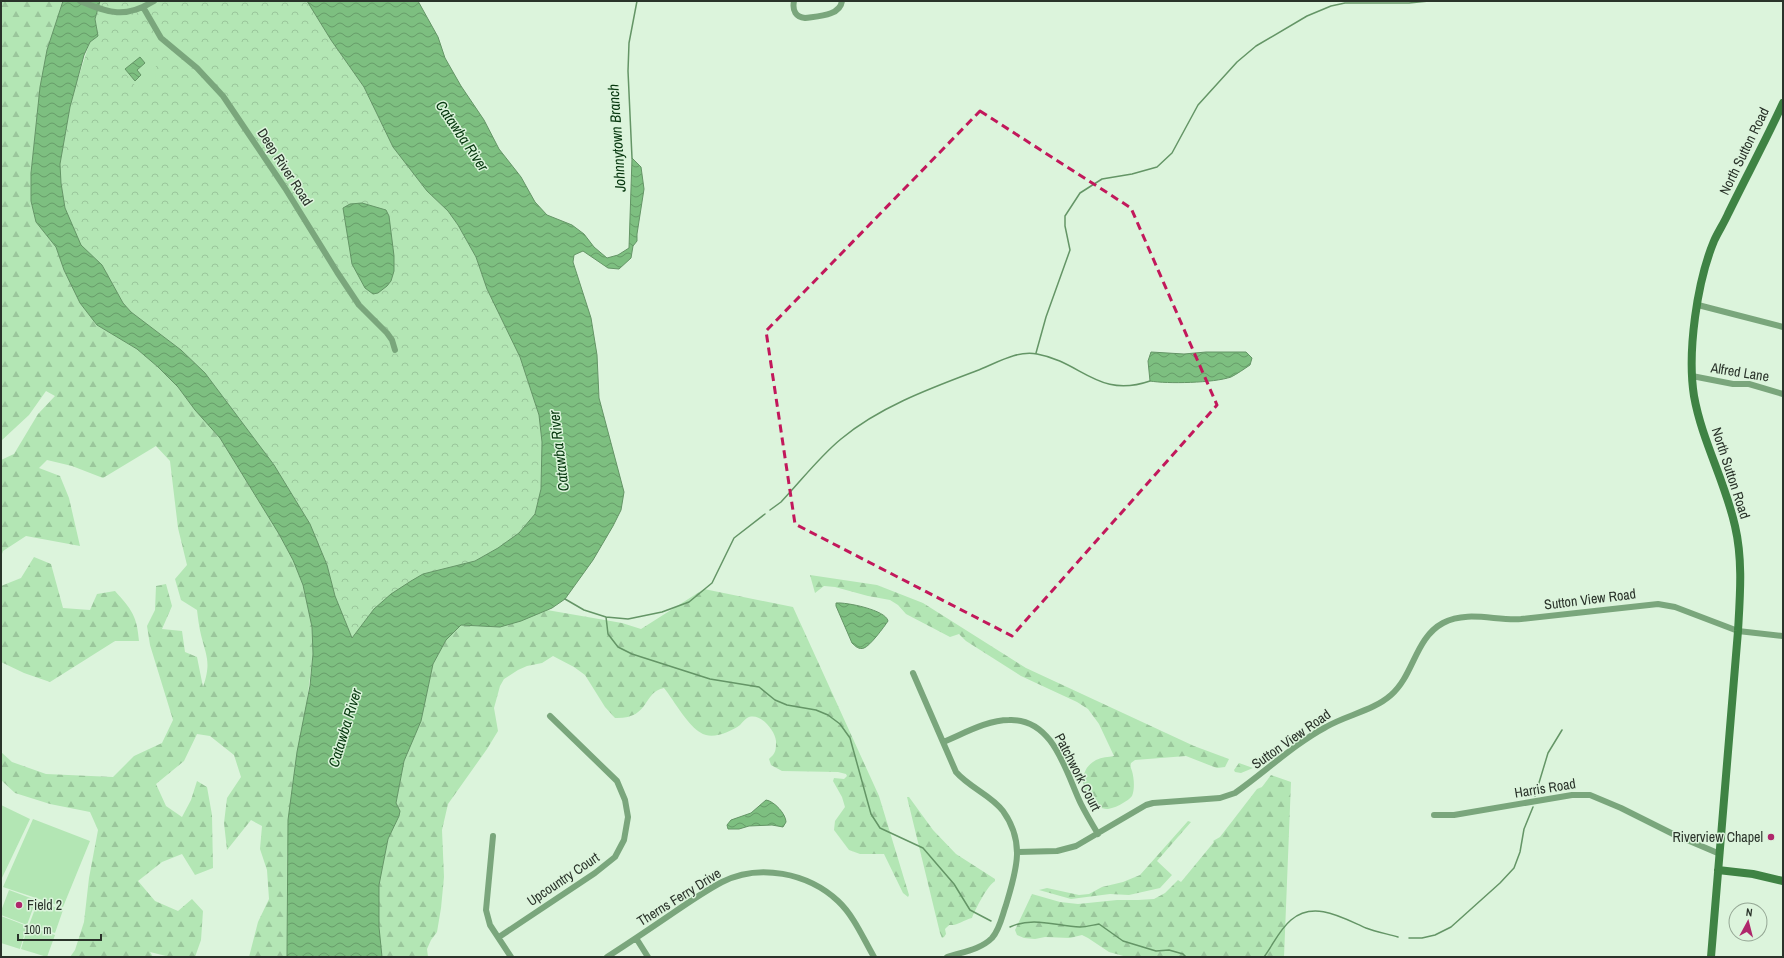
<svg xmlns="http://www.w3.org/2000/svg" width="1784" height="958" font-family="'Archivo Narrow',sans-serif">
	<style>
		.forest { fill: url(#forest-firs) }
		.park { fill: url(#park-crowns) }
		.garden { fill: #b3e6b4 }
		.water { fill: url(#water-waves); stroke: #649566 }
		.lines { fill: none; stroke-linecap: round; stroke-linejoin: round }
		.stream { stroke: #649566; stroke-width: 1.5 }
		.street { stroke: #7aa67c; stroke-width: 6 }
		.secondary { stroke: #3f8344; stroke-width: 8 }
		.marked { fill: none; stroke: #c2185b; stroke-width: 3; stroke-dasharray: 8 5; stroke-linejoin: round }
		.poi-dot { fill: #af276b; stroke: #dcf4dc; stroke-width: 1.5 }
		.labels { text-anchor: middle; stroke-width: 3; stroke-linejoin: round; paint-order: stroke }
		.street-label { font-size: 14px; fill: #2a332a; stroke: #dcf4dc }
		.poi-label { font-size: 14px; fill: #2a332a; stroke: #dcf4dc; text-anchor: end }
		.water-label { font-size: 15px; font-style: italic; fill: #06370e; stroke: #dcf4dc }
	</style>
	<defs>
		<pattern id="forest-firs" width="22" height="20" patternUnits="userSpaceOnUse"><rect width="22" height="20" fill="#b3e6b4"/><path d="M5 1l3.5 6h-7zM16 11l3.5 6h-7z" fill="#9ac69b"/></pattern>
		<pattern id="park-crowns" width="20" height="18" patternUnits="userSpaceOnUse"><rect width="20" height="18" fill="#b3e6b4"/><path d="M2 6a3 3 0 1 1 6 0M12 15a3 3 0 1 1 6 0" fill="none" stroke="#9ac69b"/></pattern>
		<pattern id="water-waves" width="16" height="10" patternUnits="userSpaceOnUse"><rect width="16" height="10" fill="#7dbf80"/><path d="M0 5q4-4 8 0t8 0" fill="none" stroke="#679c69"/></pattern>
	</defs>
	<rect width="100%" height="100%" fill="#dcf4dc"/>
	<path class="forest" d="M1 1H63L47 50 40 87 31 173V201L36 222 56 247 64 270 80 303 97 325 137 349 158 367 178 387 195 410 220 438 279 534 293 560 303 585 312 627 313 654 287 855V957H249L258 922 269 899 267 870 260 849 262 826 251 820 227 850 224 823 227 798 241 777 234 755 210 736 197 734 184 761 156 784 166 806 182 817 191 800 197 781 207 787 212 815 213 868 195 875 182 854 162 862 138 881 155 901 178 911 192 899 203 911 201 940 195 957 166 956 150 952 153 957H70L75 950 84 922 89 878 98 830 90 812 50 804 15 793 1 780V752L12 762 46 774 113 777 134 756 162 743 173 720 150 645 147 626 155 610 156 586 166 584 172 606 162 629 182 631 185 652 197 657 203 687C211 663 207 658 201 635 199 627 198 618 197 610L181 600 175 579 187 565 178 528 170 461 156 446 103 478 72 466 47 460 39 468 60 476 69 498 80 546 26 536 3 551 1 557V460L14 454 38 414 55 396 46 391 29 415 1 441Z
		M34 557 51 564 63 608 90 610 97 594 115 591C132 610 137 616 139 641H115L50 682 24 673 1 662V586L21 578Z
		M810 575 877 585 923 603 1026 668 1194 746 1229 759 1225 767 1217 768 1209 765 1186 756 1135 760 1131 763C1130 767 1131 768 1132 771 1134 778 1135 789 1132 796 1130 799 1126 801 1123 803 1119 806 1113 808 1108 809 1089 810 1070 774 1096 760 1102 757 1108 757 1114 756L1099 724 1088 709 1077 702 1021 676 966 641 959 634 950 637 906 614 898 605 890 600 868 596 835 587 824 586 815 593Z
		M704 589 793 607 879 796 909 895 908 897 903 893 884 854H860L849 850 834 830 835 821 845 807 842 797 833 781 834 778 844 779 847 776 846 774 838 772 782 771 771 765 769 759C776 753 776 750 776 741 775 730 759 711 747 718 744 720 742 723 740 725 732 731 716 738 706 735 690 731 674 700 664 688 642 692 651 719 615 718L605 707 585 675 574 667 553 656 542 663 527 666 518 670 504 679 500 686 494 708 498 731 487 749 448 804 442 830 444 877 441 908 437 932 431 940 427 949 428 957H382L379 927V885L388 839 399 816 400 811 396 803 404 761 421 721 433 664 446 640 461 625 500 627 547 610 622 623 641 629Z
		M1239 763 1253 768 1241 773 1235 772 1234 770Z
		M1271 775 1291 782 1284 957H1127L1109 952 1088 938 1082 935 1070 938 1045 937 1035 939 1024 938 1017 935 1015 930 1032 894 1060 902 1078 904 1117 900H1138L1154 899 1165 893 1178 880 1181 882 1214 842 1213 841 1220 837 1257 789 1262 787Z
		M907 797H909L933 830 956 854 995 879V881C987 886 975 910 972 918 963 920 958 926 949 925L945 929 946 934 944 937 942 938 940 933Z
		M1188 821 1191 822 1157 861 1172 875 1160 888 1129 895 1110 894 1071 899 1039 890 1047 888 1079 895 1089 894 1102 887 1123 882 1140 875Z"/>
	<path class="park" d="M100 1H307L331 40 364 87 393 147 427 191 448 211 458 225 476 257 487 289 520 357 539 415 542 442 541 489 535 514 519 533 498 548 475 561 423 574 374 609 352 638 335 596 327 565 310 524 274 465 205 373 181 350 131 312 123 303 102 265 81 245 70 223 65 208 61 183 60 164 70 107 76 85 90 41 98 36 95 19Z"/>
	<path class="garden" d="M142 50 156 64 155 81H146L137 88 121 68Z
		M1 805 30 819 1 880Z
		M33 819 90 841 63 907 3 887Z
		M9 890 36 900 27 925 1 915V911Z
		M38 901 63 910 55 933 29 925Z
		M1 916 27 926 20 949 1 943Z
		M28 926 55 935 47 957 21 949Z"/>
	<path class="water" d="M63 1H100L95 19 98 36 90 42 84 55 70 107 60 164 61 183 65 208 81 245 102 265 123 303 131 312 181 350 205 373 274 465 310 524 327 565 335 596 352 638 374 609 391 594 411 581 423 574 475 561 498 548 519 533 535 514 541 489 542 442 539 415 520 357 487 289 476 257 458 225 448 211 427 191 393 147 364 87 331 40 307 1H418L438 37 445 58 461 86 484 120 499 149 521 177 535 202 547 215 572 225 584 234 594 247 607 258 618 255 629 248 632 158 641 167 644 189 637 234V241L633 246 631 258 619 269 608 268 583 251 574 255 573 262 591 318 597 355 599 398 624 492 621 510 613 526 593 560 565 599 552 608 521 621 500 627 461 625 446 640 433 664 421 721 404 761 396 803 400 811 399 816 388 839 379 885V927L382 957H287L288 820 297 752 310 686 313 654 312 627 303 585 293 560 279 534 220 438 195 410 178 387 158 367 137 349 97 325 80 303 64 270 56 247 36 222 31 201V173L40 87 47 50Z
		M140 57 145 63 137 70 141 75 135 81 125 69Z
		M362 203 386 210 389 216 394 256V271L391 281 387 286 378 293 373 294 365 288 352 264 343 208 350 204Z
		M1151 352 1184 354 1206 352H1246L1252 358 1250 365C1244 369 1237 374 1231 377 1214 383 1167 384 1150 381L1148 361Z
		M836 603C846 602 886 610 888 621 884 627 870 646 864 648 859 650 855 646 852 643L836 606Z
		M766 800C774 801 786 814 786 822L783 827 772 825 749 826 739 829H728L727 825 731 820 751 813Z"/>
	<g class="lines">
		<path class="stream" d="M632 158 628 71 629 43 637 1
			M1036 353 1046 317 1070 250 1065 226V216L1080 193 1102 179 1132 174 1157 167 1172 153 1198 105 1237 62 1256 46 1307 16 1331 6 1345 3H1409L1429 1
			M770 510 781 502C801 481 819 457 841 439 879 407 931 388 976 371 995 364 1016 350 1037 354 1082 362 1098 399 1150 381
			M565 599 584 610 606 617 628 619 662 612 689 602 712 583 734 538 765 514
			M606 617 608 634 618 647 632 654 710 679 759 687 775 700 787 705 816 710 828 715 840 724 850 738 871 814 880 828 923 848 954 884 970 910 991 921
			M1535 796 1548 753 1562 730
			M1010 927C1033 916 1056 926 1080 927 1086 927 1093 925 1099 924L1123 941 1156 951 1169 950 1183 954 1186 957
			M1409 938H1422L1435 935 1451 927 1500 883 1514 868 1520 852 1524 829 1533 807
			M1264 957C1273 945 1279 930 1291 920 1314 900 1343 918 1366 928 1376 932 1388 934 1398 937"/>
		<path class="street" d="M80 1C109 13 125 19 154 1
			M794 1C792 11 796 17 805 18 818 16 840 16 842 1
			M143 7 161 38 197 68 223 96 285 188 337 272 359 305 387 333 392 340 395 350
			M1698 305 1783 327
			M1692 376 1733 384H1749L1783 394
			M913 673 956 772C970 788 991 795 1003 811 1026 843 1016 871 1006 905 1002 916 1000 929 992 938 980 950 962 952 947 957
			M943 742C963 734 987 720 1009 720 1054 718 1066 773 1081 804 1086 814 1092 824 1098 834
			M1434 815H1454L1572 795H1590L1621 808 1673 834 1720 854
			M493 836 486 910 490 925 511 957
			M1018 852 1057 851 1076 846 1146 805 1153 803 1220 798 1235 793C1265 772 1294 744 1326 727 1346 715 1373 711 1391 695 1414 675 1415 638 1443 623 1467 610 1496 621 1521 619L1658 604 1675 607 1738 631 1783 636
			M499 937 595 873 615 857 624 840 628 817 625 800 617 781 550 716
			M636 938 648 957
			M607 957C629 943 651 928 673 913 689 902 705 891 722 882 759 863 808 873 838 901 854 916 863 938 874 957"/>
		<path class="secondary" d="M1718 870 1753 874 1783 881
			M1711 957 1738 631C1740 596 1743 560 1735 526 1725 481 1702 441 1694 396 1687 352 1697 282 1714 241 1718 232 1724 223 1728 214 1746 177 1766 140 1783 103"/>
	</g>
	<path class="marked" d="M980 111 1131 208 1217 405 1012 636 795 524 766 331Z"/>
	<g class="poi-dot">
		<circle cx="1771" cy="837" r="4"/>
		<circle cx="19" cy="905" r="4"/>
	</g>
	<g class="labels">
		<g class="street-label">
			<text transform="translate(1744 151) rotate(-64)" y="5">North Sutton Road</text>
			<text transform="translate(285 167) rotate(57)" y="5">Deep River Road</text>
			<text transform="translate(1740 372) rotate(9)" y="5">Alfred Lane</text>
			<text transform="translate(1731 473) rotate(72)" y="5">North Sutton Road</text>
			<text transform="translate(1590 599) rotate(-7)" y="5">Sutton View Road</text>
			<text transform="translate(1291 739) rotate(-35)" y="5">Sutton View Road</text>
			<text transform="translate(1078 772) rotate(63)" y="5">Patchwork Court</text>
			<text transform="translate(1545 788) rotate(-9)" y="5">Harris Road</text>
			<text transform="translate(563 879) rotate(-34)" y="5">Upcountry Court</text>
			<text transform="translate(679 897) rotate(-32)" y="5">Therns Ferry Drive</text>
		</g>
		<g class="poi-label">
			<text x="1763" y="842">Riverview Chapel</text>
			<text x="27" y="910" text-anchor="start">Field 2</text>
		</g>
		<g class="water-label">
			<text transform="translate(462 136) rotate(56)" y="5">Catawba River</text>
			<text transform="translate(617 138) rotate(-94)" y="5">Johnnytown Branch</text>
			<text transform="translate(559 451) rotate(-97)" y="5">Catawba River</text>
			<text transform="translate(345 728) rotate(-73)" y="5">Catawba River</text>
		</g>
	</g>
	<rect width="1784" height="958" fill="none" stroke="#2a332a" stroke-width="4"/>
	<g transform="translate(1748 922) rotate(7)"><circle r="19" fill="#dcf4dc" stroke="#95a795"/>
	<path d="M0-3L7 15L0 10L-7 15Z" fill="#af276b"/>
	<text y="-6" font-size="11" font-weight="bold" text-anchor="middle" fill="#2a332a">N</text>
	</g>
	<path d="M18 934v6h83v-6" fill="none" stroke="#2a332a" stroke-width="2"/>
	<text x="24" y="934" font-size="12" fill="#2a332a" stroke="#dcf4dc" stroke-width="3" paint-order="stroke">100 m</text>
</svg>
